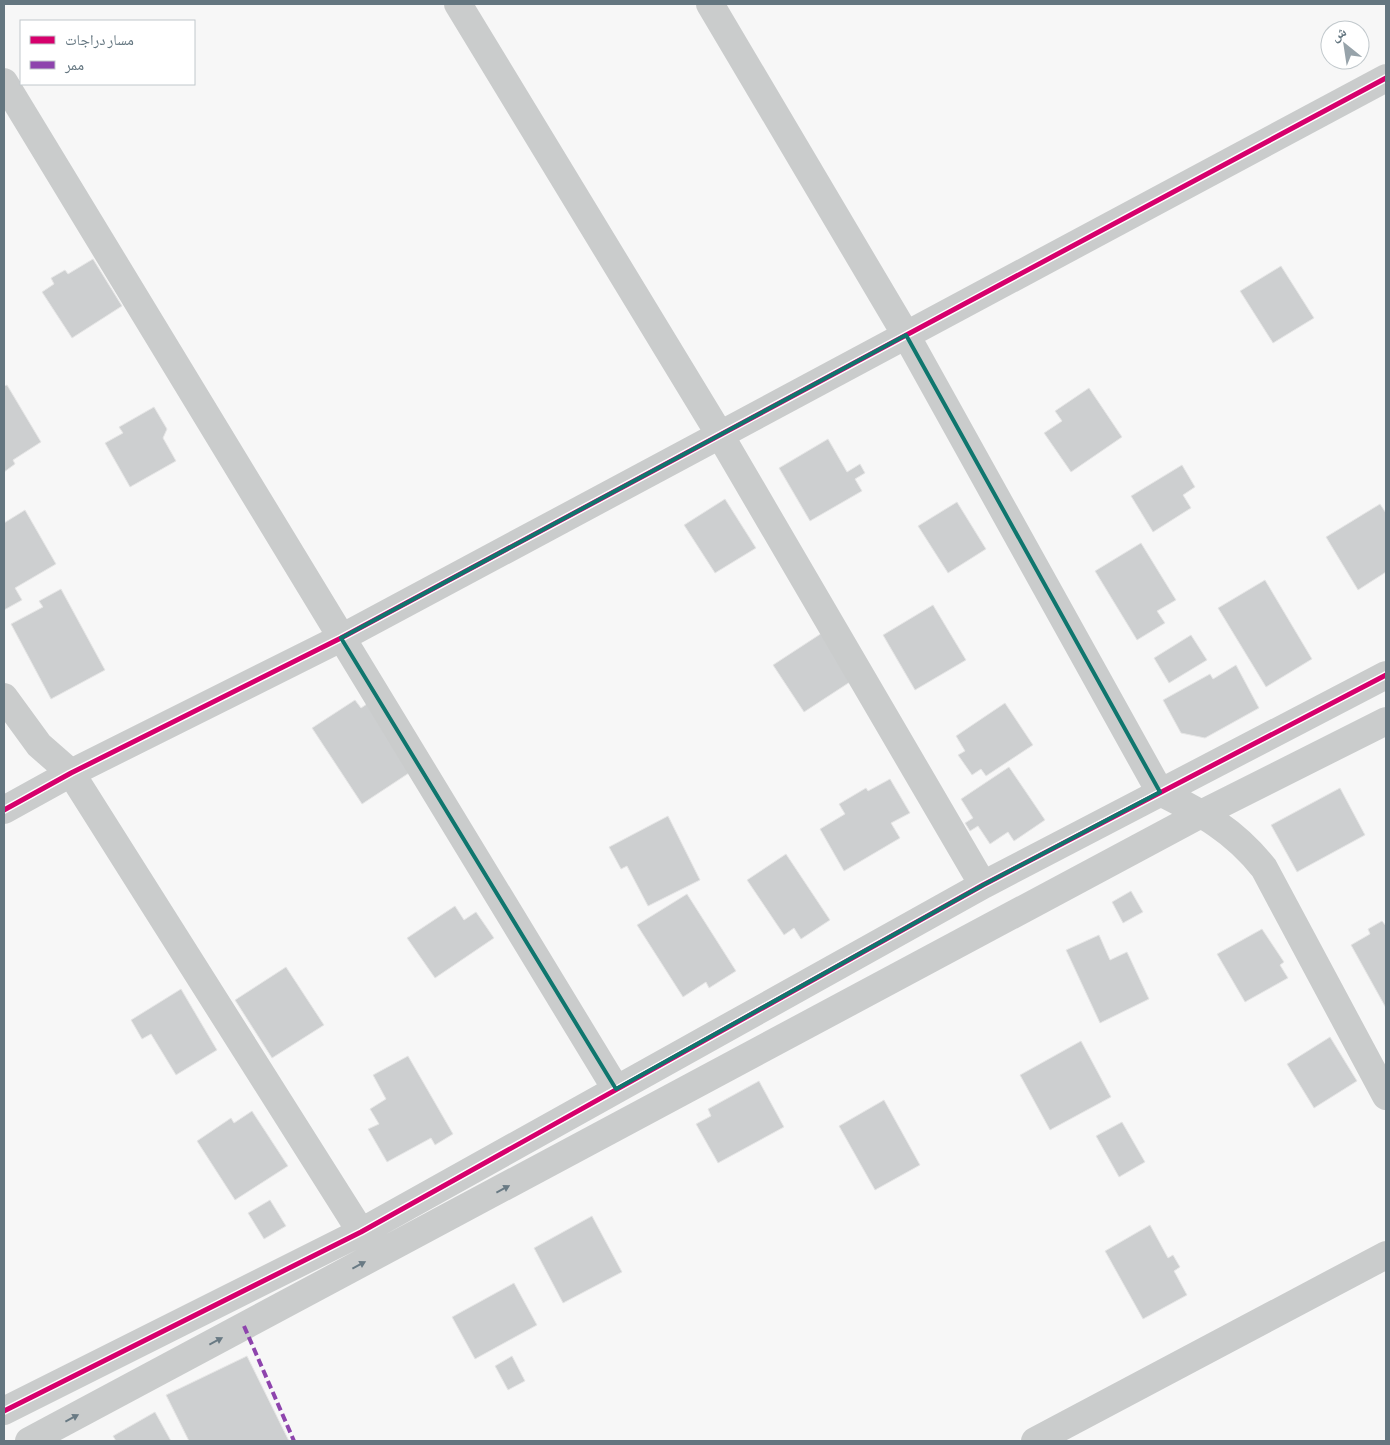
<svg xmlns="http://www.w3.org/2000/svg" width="1390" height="1445" font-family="'Asap Condensed','Noto Naskh Arabic',sans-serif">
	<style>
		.building { fill: #cdcfd0; stroke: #e6e6e6 }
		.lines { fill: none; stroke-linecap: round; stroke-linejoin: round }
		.minor { stroke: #cacccc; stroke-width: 28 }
		.quiet { stroke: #8e44ad; stroke-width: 4; stroke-dasharray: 8 4; stroke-linecap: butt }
		.cycleway-casing { stroke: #fff; stroke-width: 8 }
		.cycleway { stroke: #d6006c; stroke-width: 5 }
		.oneway { fill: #697a84 }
		.marked { fill: none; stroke: #0f766e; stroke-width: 4; stroke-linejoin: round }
	</style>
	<rect width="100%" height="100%" fill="#f7f7f7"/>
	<path class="building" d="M93 259 122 306 72 338 42 292 54 284 51 278 65 270 68 274Z
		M1281 266 1314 318 1273 343 1240 291Z
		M7 385 41 442 13 460 15 464 4 472V386Z
		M1089 388 1122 437 1071 472 1044 433 1062 421 1055 411Z
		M154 407 167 429 163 438 176 461 130 487 105 443 123 433 119 427Z
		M828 439 847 472 860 464 865 473 855 479 862 491 810 521 779 468Z
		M1182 465 1195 487 1183 495 1191 508 1153 532 1131 496Z
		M725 499 756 548 715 573 684 525Z
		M957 502 986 549 948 573 918 526Z
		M1380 504 1386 513V572L1358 590 1326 537Z
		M25 510 56 564 15 588 22 600 4 610V523Z
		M1141 543 1176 600 1157 611 1165 623 1137 640 1095 571Z
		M1265 580 1312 659 1266 687 1218 608Z
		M61 589 105 670 51 699 11 624 43 607 39 601Z
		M933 605 966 660 915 690 883 635Z
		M822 633 853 680 804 712 773 665Z
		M1191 635 1207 660 1169 683 1154 658Z
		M1236 665 1259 708 1205 738 1181 733 1163 700 1210 674 1213 679Z
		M355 700 361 708 367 704 412 771 362 804 312 728Z
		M1005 703 1033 745 986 776 981 769 972 775 958 755 965 751 956 736Z
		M1009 767 1045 820 1014 841 1008 832 990 844 978 826 970 831 965 823 973 818 961 799Z
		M890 779 910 813 891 823 900 838 844 871 820 829 845 814 839 804 866 788 868 791Z
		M1340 788 1365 835 1297 872 1271 825Z
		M668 816 700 880 648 906 627 866 621 869 609 847Z
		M786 854 830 920 801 939 794 928 784 935 747 880Z
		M1131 891 1143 912 1123 923 1112 902Z
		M687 894 736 971 709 988 706 982 683 997 637 925Z
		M455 906 464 920 476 912 494 938 435 978 407 938Z
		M1382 921 1386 926V1008L1351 945 1370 934 1368 929Z
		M1262 929 1284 962 1280 965 1288 978 1245 1002 1217 954Z
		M1099 935 1110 960 1127 952 1149 999 1100 1023 1066 950Z
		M286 967 324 1025 272 1058 235 1000Z
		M181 989 217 1050 176 1075 151 1034 142 1039 131 1020Z
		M1330 1037 1357 1081 1314 1108 1287 1064Z
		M1081 1041 1111 1097 1050 1130 1020 1075Z
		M408 1056 453 1134 435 1145 431 1138 387 1162 368 1129 379 1124 370 1109 386 1099 373 1075Z
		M759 1081 784 1127 718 1163 696 1124 711 1116 708 1109Z
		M884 1100 920 1165 875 1190 839 1126Z
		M252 1111 288 1166 235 1200 197 1141 231 1118 234 1123Z
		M1122 1122 1145 1162 1119 1177 1096 1136Z
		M270 1200 286 1226 264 1239 248 1213Z
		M592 1216 622 1272 563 1303 534 1248Z
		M1150 1225 1168 1258 1173 1255 1180 1267 1174 1271 1187 1295 1143 1319 1105 1251Z
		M514 1283 537 1325 475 1359 452 1317Z
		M247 1356 289 1441H189L166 1395Z
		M512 1356 525 1381 508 1390 495 1366Z
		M155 1412 171 1441H116L113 1436Z"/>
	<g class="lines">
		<path class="minor" d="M458 4 720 435 983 885
			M710 4 906 335 1160 792C1202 813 1234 830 1264 868L1386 1096
			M4 82 616 1089
			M4 697 39 745 71 773 361 1232
			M4 810 71 773 341 638 1386 78
			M4 1411 361 1232 983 885 1386 675
			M29 1441 1203 813 1386 721
			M1035 1441 1386 1255"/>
		<path class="quiet" d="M244 1326 294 1441"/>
		<g class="cycleway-casing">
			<path id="cycleway" d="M4 810 71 773 341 638 1386 78
				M4 1411 361 1232 983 885 1386 675"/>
		</g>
		<use href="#cycleway" class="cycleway"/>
	</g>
	<defs><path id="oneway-solid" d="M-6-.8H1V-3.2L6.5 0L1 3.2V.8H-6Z" transform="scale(1.25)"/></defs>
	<g class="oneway">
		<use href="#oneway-solid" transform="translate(503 1189) rotate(-28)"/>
		<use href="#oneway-solid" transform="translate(359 1265) rotate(-28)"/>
		<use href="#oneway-solid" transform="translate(216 1341) rotate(-28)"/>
		<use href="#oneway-solid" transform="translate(72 1418) rotate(-28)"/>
	</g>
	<path class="marked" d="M906 335 1160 792 983 885 616 1089 341 638Z"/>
	<rect width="1390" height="1445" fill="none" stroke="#647680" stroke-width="10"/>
	<rect x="20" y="20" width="175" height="65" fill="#ffffff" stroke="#c1c8cc"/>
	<rect x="30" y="36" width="25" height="8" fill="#d6006c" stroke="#c1c8cc"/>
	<text x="65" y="45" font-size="15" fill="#647680">مسار دراجات</text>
	<rect x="30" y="61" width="25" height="8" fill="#8e44ad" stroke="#c1c8cc"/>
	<text x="65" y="70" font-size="15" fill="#647680">ممر</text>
	<g transform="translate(1345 45) rotate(330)"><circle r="24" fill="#ffffff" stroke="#c1c8cc"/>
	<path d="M0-4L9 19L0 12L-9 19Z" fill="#97a3aa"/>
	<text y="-8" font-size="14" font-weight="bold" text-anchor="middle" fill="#647680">ش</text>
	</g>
</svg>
